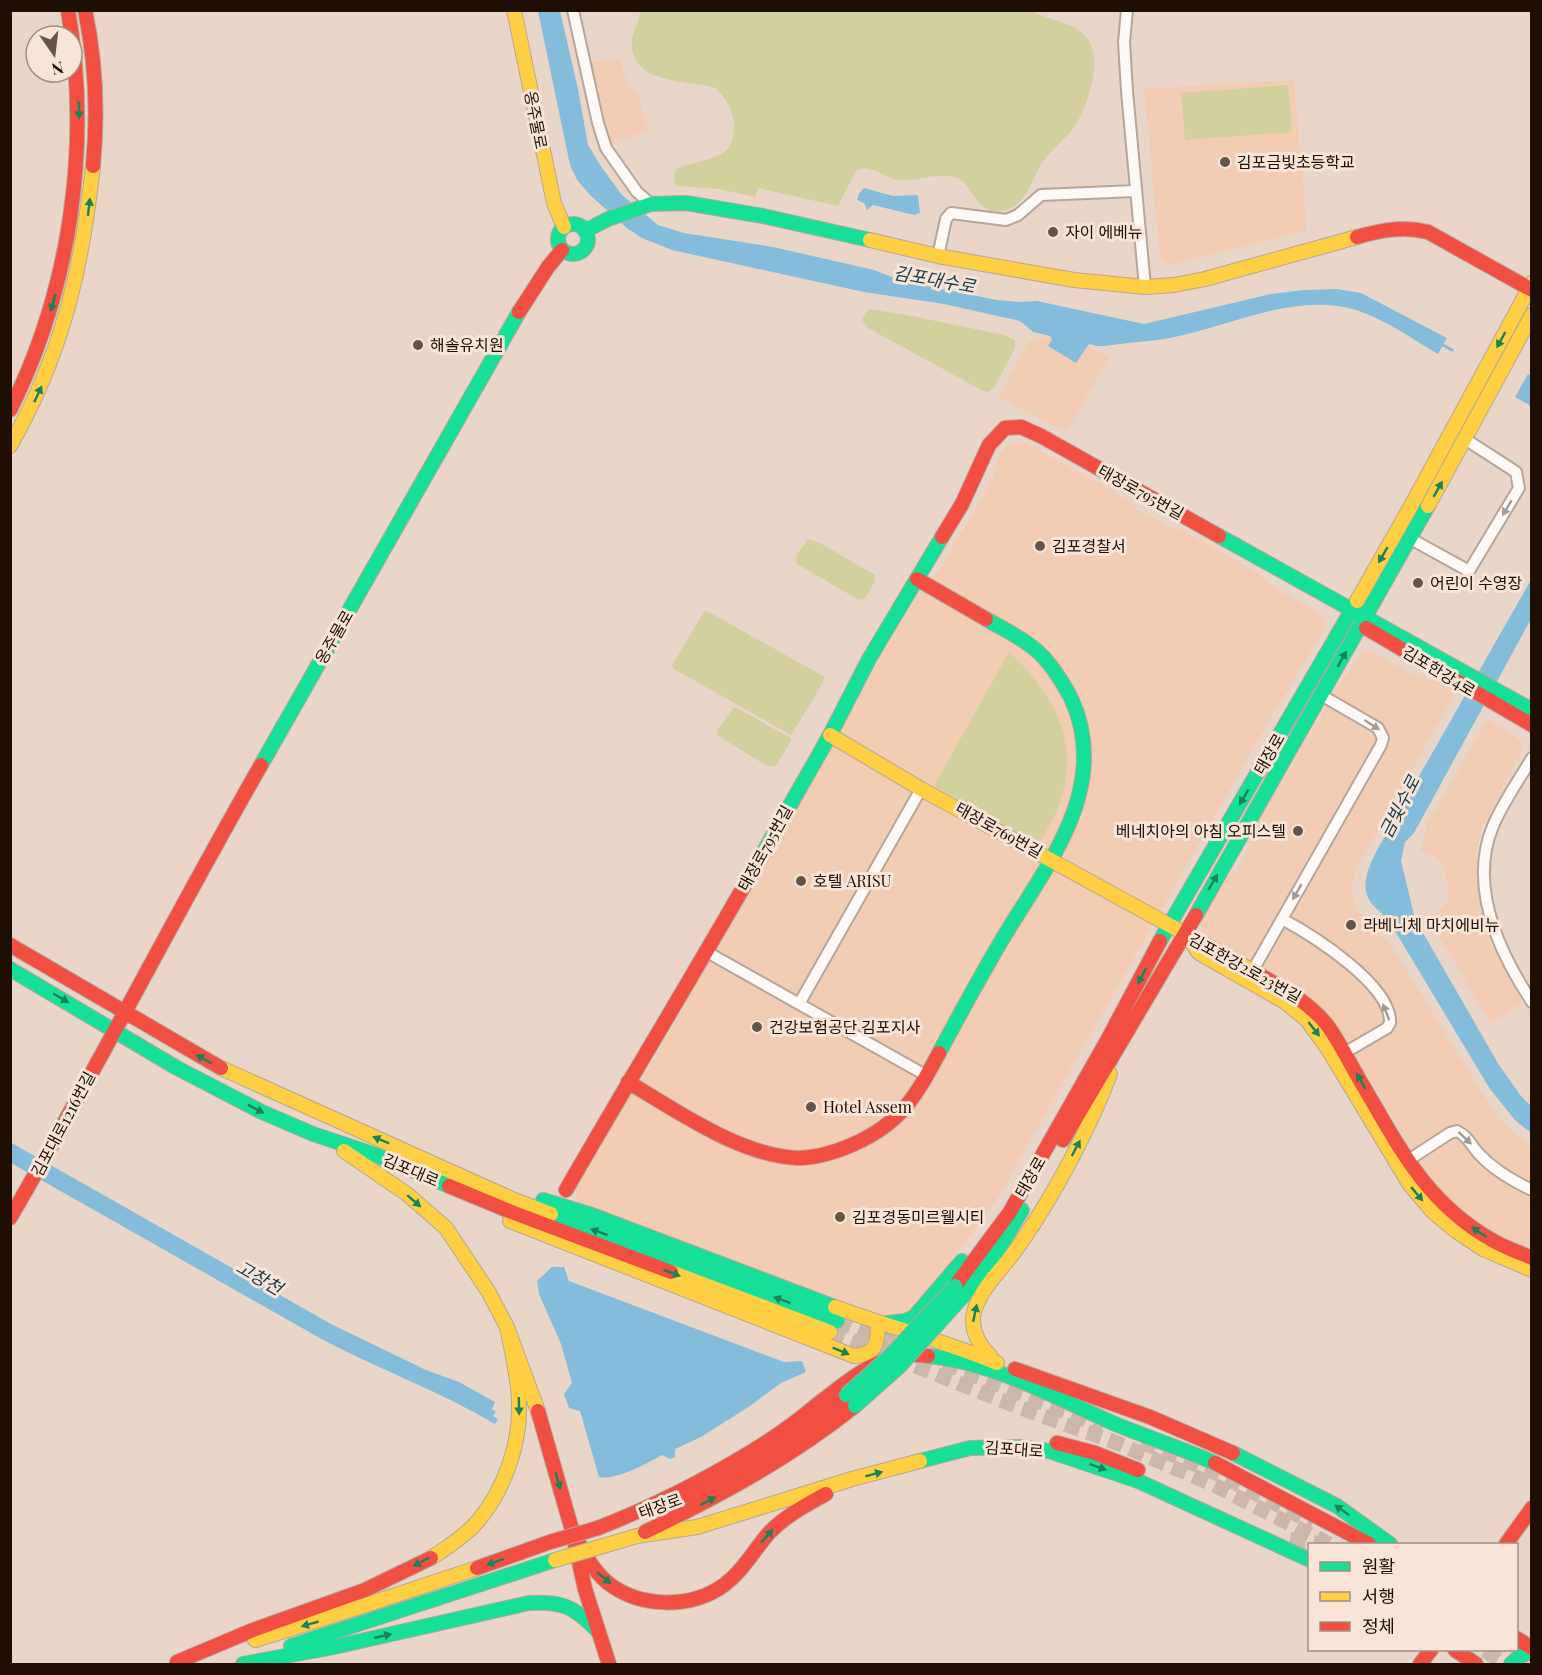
<svg xmlns="http://www.w3.org/2000/svg" width="1542" height="1675" font-family="'Playfair Display','Noto Sans KR',serif">
	<style>
		.built { fill: #f3cdb3 }
		.green { fill: #d2d09d }
		.water { fill: #84bddc }
		.lines { fill: none; stroke-linecap: round; stroke-linejoin: round }
		.stream { stroke: #84bddc; stroke-width: 3 }
		.secondary-tunnel { stroke: #cbb8ab; stroke-width: 15; stroke-dasharray: 15 8; stroke-linecap: butt }
		.primary-tunnel { stroke: #cbb8ab; stroke-width: 16; stroke-dasharray: 16 8; stroke-linecap: butt }
		.street-casing { stroke: #b6a699; stroke-width: 14 }
		.fast-casing { stroke: #b6a699; stroke-width: 16 }
		.slow-casing { stroke: #b6a699; stroke-width: 16 }
		.jam-casing { stroke: #b6a699; stroke-width: 16 }
		.street { stroke: #fcf9f7; stroke-width: 10 }
		.fast { stroke: #16e098; stroke-width: 14 }
		.slow { stroke: #ffcf43; stroke-width: 14 }
		.jam { stroke: #f24e42; stroke-width: 14 }
		.fast-bridge-casing { stroke: #b6a699; stroke-width: 16; stroke-linecap: butt }
		.slow-bridge-casing { stroke: #b6a699; stroke-width: 16; stroke-linecap: butt }
		.jam-bridge-casing { stroke: #b6a699; stroke-width: 16; stroke-linecap: butt }
		.fast-bridge { stroke: #16e098; stroke-width: 14 }
		.slow-bridge { stroke: #ffcf43; stroke-width: 14 }
		.jam-bridge { stroke: #f24e42; stroke-width: 14 }
		.oneway { fill: #1a8255 }
		.oneway2 { fill: #a39b96 }
		.poi-dot { fill: #655449; stroke: #f8e5d8; stroke-width: 2 }
		.labels { text-anchor: middle; stroke-width: 6; stroke-linejoin: round; paint-order: stroke }
		.street-label { font-size: 16px; fill: #1e0e04; stroke: #f8e5d8 }
		.poi-label { font-size: 16px; fill: #1e0e04; stroke: #f8e5d8; text-anchor: start }
		.water-label { font-size: 18px; font-style: italic; fill: #153b50; stroke: #f8e5d8 }
	</style>
	<rect width="100%" height="100%" fill="#ead6c8"/>
	<path class="built" d="M615 58 621 62 628 87 637 93 649 130 611 145 589 63Z
		M1294 80 1307 230 1167 265 1160 257 1144 89Z
		M1050 336 1076 363 1087 346 1109 357 1067 433 998 397 1028 342Z
		M1021 442 1029 444 1127 499 1140 511 1168 526 1184 531 1254 571 1275 588 1317 611 1324 617 1326 623 1325 629 1269 721 995 1202 930 1290 912 1309 904 1315 885 1317 861 1310 582 1205 577 1200 574 1187 623 1101 648 1069 889 643 916 598 940 569 993 478 1000 454 1006 447Z
		M1370 651 1413 674 1436 681 1454 691 1451 701 1357 868 1352 882 1353 901 1356 909 1391 945 1498 1118 1517 1136 1531 1145V1250L1490 1232 1467 1216 1447 1198 1421 1166 1339 1029 1320 1007 1296 987 1211 939 1204 933 1201 924 1202 915 1227 877 1237 869 1249 846 1253 831 1312 729 1354 663 1361 655Z
		M1487 719 1519 739 1522 744V752L1482 828 1477 848V883L1488 936 1523 1003 1490 1023 1428 917 1438 911 1449 900 1447 879 1440 861 1434 856 1420 851 1428 823Z"/>
	<path class="green" d="M640 11H1031C1049 21 1080 22 1090 43 1101 66 1087 109 1073 129 1063 141 1051 150 1042 163 1033 178 1025 205 1007 210 976 219 974 184 957 178 939 171 917 182 898 180 885 178 867 162 856 171L838 206 758 188 755 197 718 189 678 186 674 182 675 170C698 157 735 165 734 126 734 111 726 99 716 88 690 80 636 85 632 48 630 35 639 24 640 11Z
		M1288 85 1292 132 1185 140 1181 93Z
		M869 309 907 315 1004 335 1015 340V348L994 388 988 392 983 391 868 328 862 320Z
		M808 539 822 544 875 575V581L865 599 859 600 797 564 796 556Z
		M705 610 825 677 817 693 791 735 674 669 672 666 674 662Z
		M1009 652C1070 707 1088 773 1038 844L934 786Z
		M733 708H737L791 738V741L776 766H767L717 735V731Z"/>
	<path class="water" d="M538 11H560L578 89 588 145 600 165 622 195 658 225 684 233 773 247 874 270 902 281 997 300 1020 302 1037 301 1144 324 1271 294 1304 290 1337 289 1361 293 1447 338 1438 354C1409 337 1378 314 1344 307 1286 296 1227 327 1170 338 1149 342 1128 342 1106 346H1097L1089 344 1076 363 1048 346 1052 339 1050 336 1033 332 1020 321 944 304 864 292 672 250 642 238 628 229 590 195 577 180 570 165Z
		M864 188 893 196 918 195 920 213 914 215 873 205 867 210 864 203 857 200 859 194Z
		M1528 374 1531 376V406L1515 397Z
		M1531 580V619L1414 833 1405 842 1401 861 1415 919 1499 1065 1521 1096 1531 1106V1133L1515 1120 1490 1089 1389 921C1384 915 1377 910 1372 904 1355 883 1376 853 1386 834Z
		M10 1142 331 1324 426 1370 459 1382 495 1402 492 1409 496 1412 493 1416 498 1419 495 1424C441 1392 381 1370 325 1341L11 1163Z
		M552 1267H564L569 1281 784 1362 802 1361 806 1372 781 1383 750 1406 701 1437 675 1449V1457L670 1459 662 1455C648 1463 615 1481 599 1477L580 1411 569 1408 564 1394 572 1383 561 1344 539 1294 537 1281Z"/>
	<g class="lines">
		<path class="stream" d="M1441 344 1452 350"/>
		<path class="secondary-tunnel" d="M837 1321 910 1350
			M830 1332 1021 1408 1117 1443 1216 1486 1329 1544
			M944 1363 1103 1427
			M1142 1442 1216 1473 1313 1523"/>
		<path class="primary-tunnel" d="M1290 1540 1321 1544
			M1485 1650 1507 1664"/>
		<g class="street-casing">
			<path id="street" d="M573 10 598 123 606 148 637 192 651 204
				M1127 10 1124 42 1127 91 1145 287
				M938 256 946 219 951 213 1006 220 1018 215 1041 195 1135 191
				M1411 539 1469 571 1519 488 1516 472 1465 439
				M1532 758C1519 780 1503 802 1493 826 1468 886 1498 951 1532 1002
				M1282 919C1312 935 1392 985 1390 1023L1387 1028 1339 1056
				M707 952 927 1076
				M1253 970 1381 745 1383 738 1378 728 1321 695
				M799 1004 921 789
				M1404 1163 1450 1133 1457 1131C1468 1136 1472 1147 1480 1155 1494 1170 1513 1181 1532 1190"/>
		</g>
		<g class="fast-casing">
			<path id="fast" d="M558 239a15 15 0 1 1 30 0a15 15 0 1 1-30 0Z
				M585 231 608 219 651 204 686 203 763 216 870 240
				M1219 536 1532 710
				M261 765 519 312
				M763 853 830 735 869 659 942 537
				M1196 915 1428 506
				M1160 941 1357 601
				M10 969 177 1068 262 1112 313 1134 376 1155 449 1186
				M939 1053C962 1010 985 967 1011 925 1054 856 1110 782 1071 698 1062 681 1051 663 1036 650 1021 637 1003 629 986 619
				M543 1200 592 1215 835 1307
				M551 1214 837 1321
				M965 1294 997 1252 1022 1210
				M887 1323 905 1321 914 1317 962 1261
				M928 1356C993 1362 1054 1397 1113 1423 1146 1437 1181 1448 1215 1463
				M1233 1453 1337 1506 1390 1544
				M920 1461 970 1448 1019 1447 1049 1451 1138 1481 1310 1560
				M291 1646 555 1560
				M243 1664 334 1647 529 1603C563 1601 574 1607 598 1631
				M1511 1664 1520 1656 1532 1652"/>
		</g>
		<g class="slow-casing">
			<path id="slow" d="M514 10 554 203 564 227
				M870 240 938 256 1074 280 1145 287 1174 285 1205 279 1357 237
				M10 446C62 355 82 269 93 166
				M1428 506 1532 315
				M1357 601 1411 506 1532 283
				M830 735 921 789 1253 971
				M1186 935 1199 953 1285 1002 1307 1020 1328 1049 1410 1185 1433 1212 1456 1231 1483 1249 1532 1270
				M221 1068 512 1199 551 1214
				M344 1151 407 1194 446 1228 488 1291 507 1327 538 1411
				M510 1221 854 1356C877 1354 878 1343 878 1323
				M671 1272 830 1332
				M835 1307C889 1327 944 1341 997 1363
				M991 1357C979 1345 970 1330 974 1312 981 1286 1006 1266 1020 1244 1054 1195 1089 1130 1110 1074
				M603 1546 637 1536 697 1527 852 1479 920 1461
				M431 1558C447 1548 465 1536 478 1521 504 1490 520 1445 519 1405 519 1379 512 1353 507 1327
				M255 1640 366 1605 477 1568"/>
		</g>
		<g class="jam-casing">
			<path id="jam" d="M85 10C96 62 98 113 93 166
				M1357 237C1381 230 1403 226 1428 232L1532 290
				M519 312 548 267 562 250
				M10 410C71 288 91 144 68 10
				M942 537 962 504 989 445 1005 428 1021 427 1041 436 1219 536
				M917 579 986 619
				M1366 628 1532 725
				M10 945 221 1068
				M1253 971C1280 987 1307 1000 1327 1025 1339 1041 1349 1062 1359 1079 1397 1143 1423 1200 1490 1239 1503 1247 1518 1252 1532 1258
				M628 1082C677 1111 739 1155 797 1158 817 1158 836 1152 854 1144 901 1123 916 1096 939 1053
				M1063 1140 1196 915
				M449 1186 514 1213 671 1272
				M566 1190C631 1077 699 966 763 853
				M10 1218C97 1069 175 915 261 765
				M955 1286 1010 1212 1108 1039 1160 941
				M1015 1369 1150 1417 1233 1453
				M538 1411 572 1530 585 1589 609 1664
				M1057 1443 1095 1453 1138 1470
				M1215 1463 1369 1544
				M673 1501C737 1476 792 1438 846 1395
				M598 1528C652 1507 705 1480 754 1450 775 1437 795 1423 814 1407 838 1389 863 1366 892 1358 904 1354 916 1354 928 1356
				M572 1530C582 1549 591 1569 608 1583 640 1608 691 1609 724 1585 743 1571 754 1550 769 1533 785 1516 806 1505 826 1494
				M645 1532C719 1496 790 1458 855 1406
				M1506 1544 1532 1508
				M477 1568 550 1542
				M1516 1638 1532 1648
				M1455 1650 1476 1664
				M177 1662 253 1630 365 1590 431 1558
				M1420 1664 1431 1650"/>
		</g>
		<use href="#street" class="street"/>
		<use href="#fast" class="fast"/>
		<use href="#slow" class="slow"/>
		<use href="#jam" class="jam"/>
		<g class="fast-bridge-casing">
			<path id="fast-bridge" d="M846 1395 890 1356 955 1286
				M855 1406 900 1366 965 1294"/>
		</g>
		<g class="slow-bridge-casing">
			<path id="slow-bridge" d="M555 1560 603 1546"/>
		</g>
		<g class="jam-bridge-casing">
			<path id="jam-bridge" d="M550 1542 598 1528"/>
		</g>
		<use href="#fast-bridge" class="fast-bridge"/>
		<use href="#slow-bridge" class="slow-bridge"/>
		<use href="#jam-bridge" class="jam-bridge"/>
	</g>
	<defs><path id="oneway-solid" d="M-6-.8H1V-3.2L6.5 0L1 3.2V.8H-6Z" transform="scale(1.5)"/></defs>
	<g class="oneway">
		<use href="#oneway-solid" transform="translate(79 110) rotate(90)"/>
		<use href="#oneway-solid" transform="translate(89 207) rotate(-83)"/>
		<use href="#oneway-solid" transform="translate(53 303) rotate(106)"/>
		<use href="#oneway-solid" transform="translate(1501 340) rotate(118)"/>
		<use href="#oneway-solid" transform="translate(38 394) rotate(-65)"/>
		<use href="#oneway-solid" transform="translate(1438 489) rotate(-61)"/>
		<use href="#oneway-solid" transform="translate(1383 555) rotate(120)"/>
		<use href="#oneway-solid" transform="translate(1342 659) rotate(-60)"/>
		<use href="#oneway-solid" transform="translate(1244 797) rotate(121)"/>
		<use href="#oneway-solid" transform="translate(1213 882) rotate(-60)"/>
		<use href="#oneway-solid" transform="translate(1142 976) rotate(118)"/>
		<use href="#oneway-solid" transform="translate(61 998) rotate(30)"/>
		<use href="#oneway-solid" transform="translate(1314 1029) rotate(52)"/>
		<use href="#oneway-solid" transform="translate(204 1059) rotate(-150)"/>
		<use href="#oneway-solid" transform="translate(1361 1081) rotate(-120)"/>
		<use href="#oneway-solid" transform="translate(256 1109) rotate(27)"/>
		<use href="#oneway-solid" transform="translate(381 1140) rotate(-157)"/>
		<use href="#oneway-solid" transform="translate(1076 1148) rotate(-62)"/>
		<use href="#oneway-solid" transform="translate(1417 1194) rotate(50)"/>
		<use href="#oneway-solid" transform="translate(414 1201) rotate(41)"/>
		<use href="#oneway-solid" transform="translate(599 1232) rotate(-160)"/>
		<use href="#oneway-solid" transform="translate(1479 1232) rotate(-146)"/>
		<use href="#oneway-solid" transform="translate(672 1273) rotate(21)"/>
		<use href="#oneway-solid" transform="translate(782 1300) rotate(-160)"/>
		<use href="#oneway-solid" transform="translate(975 1313) rotate(-78)"/>
		<use href="#oneway-solid" transform="translate(841 1351) rotate(22)"/>
		<use href="#oneway-solid" transform="translate(519 1406) rotate(89)"/>
		<use href="#oneway-solid" transform="translate(1098 1467) rotate(20)"/>
		<use href="#oneway-solid" transform="translate(874 1474) rotate(-15)"/>
		<use href="#oneway-solid" transform="translate(558 1481) rotate(74)"/>
		<use href="#oneway-solid" transform="translate(708 1501) rotate(-27)"/>
		<use href="#oneway-solid" transform="translate(1342 1510) rotate(-145)"/>
		<use href="#oneway-solid" transform="translate(767 1536) rotate(-49)"/>
		<use href="#oneway-solid" transform="translate(421 1562) rotate(152)"/>
		<use href="#oneway-solid" transform="translate(495 1562) rotate(160)"/>
		<use href="#oneway-solid" transform="translate(604 1578) rotate(40)"/>
		<use href="#oneway-solid" transform="translate(310 1624) rotate(164)"/>
		<use href="#oneway-solid" transform="translate(383 1636) rotate(-13)"/>
	</g>
	<g class="oneway2">
		<use href="#oneway-solid" transform="translate(1507 508) rotate(121)"/>
		<use href="#oneway-solid" transform="translate(1372 725) rotate(33)"/>
		<use href="#oneway-solid" transform="translate(1297 892) rotate(120)"/>
		<use href="#oneway-solid" transform="translate(1386 1012) rotate(-111)"/>
		<use href="#oneway-solid" transform="translate(1465 1138) rotate(43)"/>
	</g>
	<g class="poi-dot">
		<circle cx="1225" cy="162" r="6"/>
		<circle cx="1053" cy="232" r="6"/>
		<circle cx="418" cy="345" r="6"/>
		<circle cx="1040" cy="546" r="6"/>
		<circle cx="1418" cy="583" r="6"/>
		<circle cx="1298" cy="831" r="6"/>
		<circle cx="801" cy="881" r="6"/>
		<circle cx="1351" cy="925" r="6"/>
		<circle cx="757" cy="1027" r="6"/>
		<circle cx="811" cy="1107" r="6"/>
		<circle cx="840" cy="1217" r="6"/>
	</g>
	<g class="labels">
		<g class="street-label">
			<text transform="translate(536 120) rotate(79)" y="6">옹주물로</text>
			<text transform="translate(1141 492) rotate(29)" y="6">태장로795번길</text>
			<text transform="translate(334 637) rotate(-60)" y="6">옹주물로</text>
			<text transform="translate(1439 671) rotate(31)" y="6">김포한강4로</text>
			<text transform="translate(1269 754) rotate(-60)" y="6">태장로</text>
			<text transform="translate(999 830) rotate(29)" y="6">태장로769번길</text>
			<text transform="translate(765 848) rotate(-61)" y="6">태장로795번길</text>
			<text transform="translate(1245 968) rotate(29)" y="6">김포한강2로23번길</text>
			<text transform="translate(63 1124) rotate(-62)" y="6">김포대로1216번길</text>
			<text transform="translate(411 1170) rotate(23)" y="6">김포대로</text>
			<text transform="translate(1030 1177) rotate(-60)" y="6">태장로</text>
			<text transform="translate(1014 1449) rotate(4)" y="6">김포대로</text>
			<text transform="translate(660 1506) rotate(-20)" y="6">태장로</text>
		</g>
		<g class="poi-label">
			<text x="1237" y="168">김포금빛초등학교</text>
			<text x="1065" y="238">자이 에베뉴</text>
			<text x="430" y="351">해솔유치원</text>
			<text x="1052" y="552">김포경찰서</text>
			<text x="1430" y="589">어린이 수영장</text>
			<text x="1286" y="837" text-anchor="end">베네치아의 아침 오피스텔</text>
			<text x="813" y="887">호텔 ARISU</text>
			<text x="1363" y="931">라베니체 마치에비뉴</text>
			<text x="769" y="1033">건강보험공단 김포지사</text>
			<text x="823" y="1113">Hotel Assem</text>
			<text x="852" y="1223">김포경동미르웰시티</text>
		</g>
		<g class="water-label">
			<text transform="translate(934 280) rotate(10)" y="6">김포대수로</text>
			<text transform="translate(1400 807) rotate(-63)" y="6">금빛수로</text>
			<text transform="translate(259 1278) rotate(30)" y="6">고창천</text>
		</g>
	</g>
	<rect width="1542" height="1675" fill="none" stroke="#1e0e04" stroke-width="24"/>
	<rect x="1308" y="1543" width="210" height="108" fill="#f8e5d8" stroke="#a18f83" stroke-width="1.5"/>
	<rect x="1320" y="1562" width="30" height="9" fill="#16e098" stroke="#a18f83" stroke-width="1.5"/>
	<text x="1362" y="1573" font-size="18" fill="#1e0e04">원활</text>
	<rect x="1320" y="1592" width="30" height="9" fill="#ffcf43" stroke="#a18f83" stroke-width="1.5"/>
	<text x="1362" y="1603" font-size="18" fill="#1e0e04">서행</text>
	<rect x="1320" y="1622" width="30" height="9" fill="#f24e42" stroke="#a18f83" stroke-width="1.5"/>
	<text x="1362" y="1633" font-size="18" fill="#1e0e04">정체</text>
	<g transform="translate(54 54) rotate(166)"><circle r="28" fill="#f8e5d8" stroke="#a18f83" stroke-width="1.5"/>
	<path d="M0-4.5L10 22L0 15L-10 22Z" fill="#655449"/>
	<text y="-9" font-size="16" font-weight="bold" text-anchor="middle" fill="#1e0e04">N</text>
	</g>
</svg>
